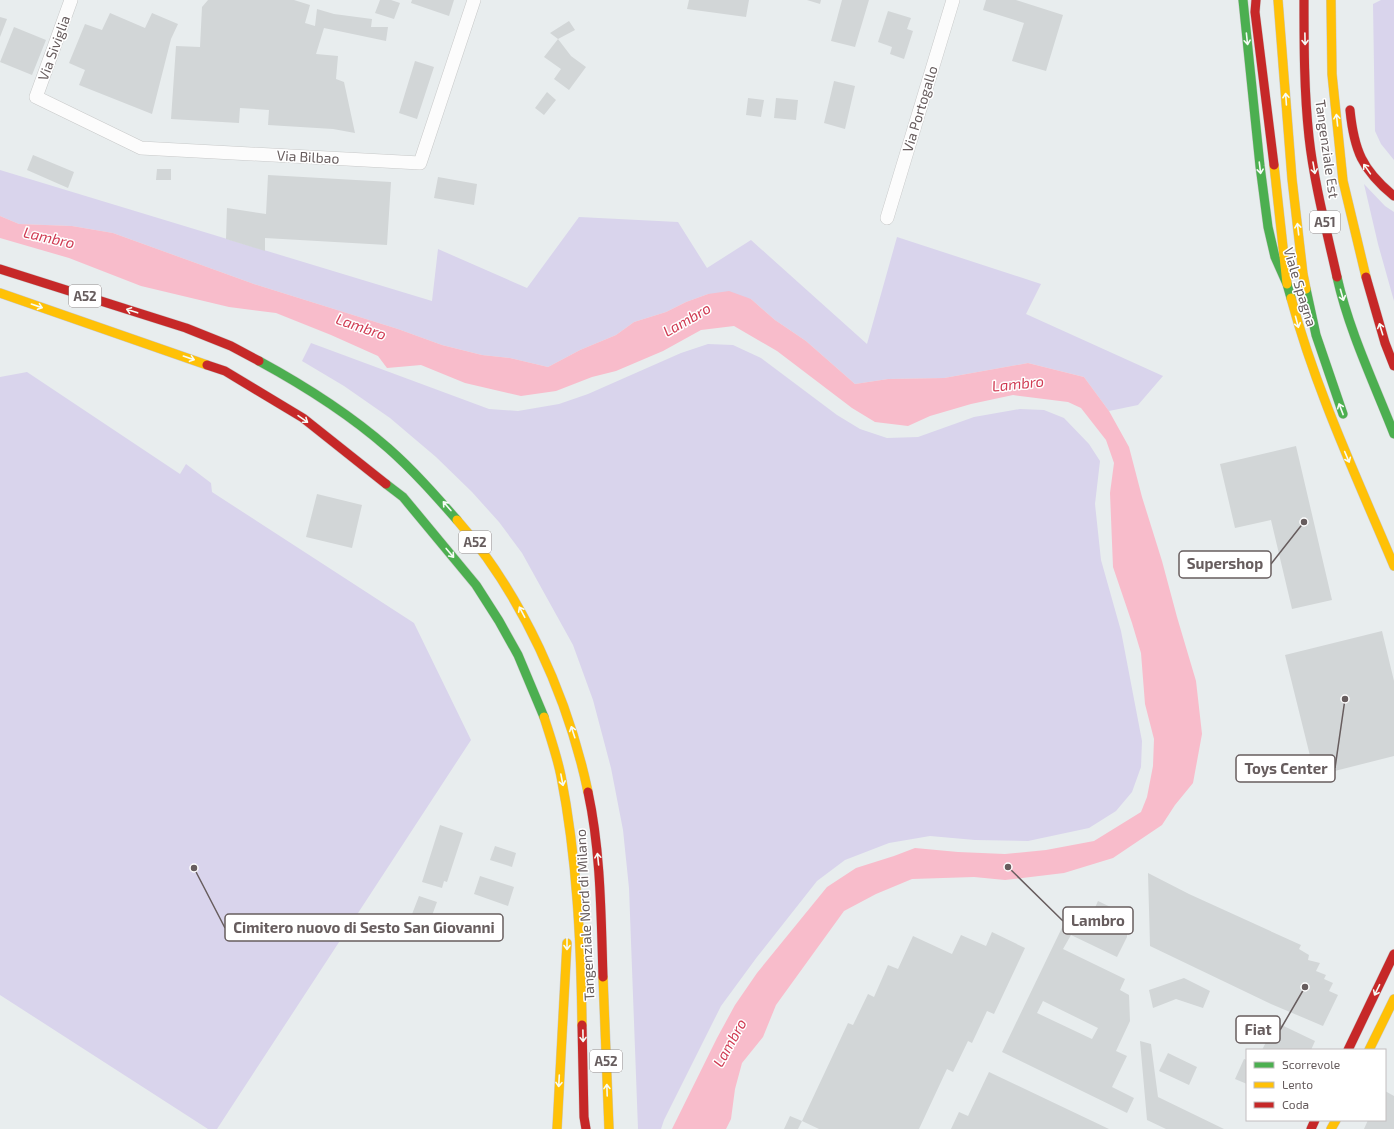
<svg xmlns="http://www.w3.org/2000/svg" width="1394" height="1129" font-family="'Exo 2',sans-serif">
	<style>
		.green { fill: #d9d4ec }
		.water { fill: #f8bccb }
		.building { fill: #d2d6d7; fill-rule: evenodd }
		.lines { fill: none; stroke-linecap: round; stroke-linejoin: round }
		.street-casing { stroke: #c8c9c9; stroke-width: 14 }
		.fast-casing { stroke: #c9c9c9; stroke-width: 10 }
		.slow-casing { stroke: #c9c9c9; stroke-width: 10 }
		.jam-casing { stroke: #c9c9c9; stroke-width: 10 }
		.street { stroke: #fcfcfc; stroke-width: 13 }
		.fast { stroke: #4caf50; stroke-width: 9 }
		.slow { stroke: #ffc107; stroke-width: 9 }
		.jam { stroke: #c62828; stroke-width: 9 }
		.oneway { stroke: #f6fbf6 }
		.labels { text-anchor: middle; stroke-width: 3; stroke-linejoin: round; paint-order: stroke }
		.shield { fill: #fff; stroke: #958e8e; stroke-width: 1 }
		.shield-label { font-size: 13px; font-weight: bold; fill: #675d5e }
		.street-label { font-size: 14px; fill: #675d5e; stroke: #fff }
		.water-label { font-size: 15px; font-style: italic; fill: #d03b53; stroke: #fff }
		.leader { fill: none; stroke: #675d5e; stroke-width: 1.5 }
		.callout-dot { fill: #675d5e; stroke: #fff; stroke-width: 1.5 }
		.callout { fill: #fff; stroke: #675d5e; stroke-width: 1.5 }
		.callout-label { font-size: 15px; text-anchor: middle; font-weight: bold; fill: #675d5e }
	</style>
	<rect width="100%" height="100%" fill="#e8edee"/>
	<path class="green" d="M1381 0H1394V160L1381 144 1375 131 1373 4Z
		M0 170 432 301 438 249 527 288 579 217 678 222 707 268 751 240 867 344 897 237 1041 284 1026 314 1163 376 1138 405 1109 411 1084 377 1028 363 944 378 888 379 855 384 806 341 775 320 751 299 708 294 686 302 666 312 634 322 616 335 580 350 548 367 510 358 482 355 442 345 398 329 254 284 113 233 72 226 19 224 0 216Z
		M1364 184 1385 206 1394 212V301L1378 244Z
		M311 343 489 409 518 411 559 404 588 394 681 353 708 344 733 345 761 358 837 415 860 429 887 438 918 437 974 417 1020 409 1044 410 1064 418 1089 444 1100 461 1095 504 1101 560 1121 631 1142 741 1141 767 1132 792 1116 811 1089 828 1028 841 975 840 930 836 889 843 845 860 817 881 757 957 721 1006 664 1120 661 1129H638L629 888 623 830 611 768 593 700 573 645 522 553 499 522 472 492 436 457 390 418 344 386 302 361Z
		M27 372 180 474 186 464 211 483 212 492 414 623 471 740 217 1129H208L0 995V377Z"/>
	<path class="water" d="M0 216 19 224 72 226 113 233 254 284 398 329 442 345 482 355 510 358 548 367 580 350 616 335 634 322 666 312 686 302 708 294 729 291 751 299 775 320 806 341 855 384 888 379 944 378 1028 363 1084 377 1109 411 1129 447 1142 497 1162 561 1177 617 1196 681 1202 734 1193 783 1175 805 1162 825 1113 858 1064 873 1005 880 974 877 912 879 876 894 844 911 776 1005 763 1037 742 1063 735 1089 731 1119 726 1129H672L717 1038 735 1005 757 973 827 887 856 868 894 856 915 848 958 852 1005 854 1046 850 1094 841 1141 812 1147 797 1153 766 1154 739 1145 704 1141 653 1132 623 1113 567 1110 493 1114 463 1106 440 1081 408 1068 402 1013 395 971 404 930 416 908 426 875 422 852 408 777 351 734 326 701 330 663 351 616 371 592 377 556 391 521 396 465 383 421 365 387 368 378 356 331 335 276 313 229 307 141 286 69 258 0 238Z"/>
	<path class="building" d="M208 0H294L310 5 305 23 315 26 317 9 334 14 372 19 371 27H388L386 41 324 28 316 54 338 56 336 79 344 82 355 133 333 129 268 125 269 110 240 108 239 123 171 119 176 46 200 47 202 7Z
		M380 0H391L400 3 394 19 375 13Z
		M412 0H454L449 16 411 3Z
		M689 0H749L746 17 687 9Z
		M807 0H821L820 4Z
		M842 0H869L855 47 831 41Z
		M986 0H1016L1063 15 1046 71 1012 61 1024 23 983 10Z
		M888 11 911 18 907 29 913 31 904 59 890 54 892 47 878 42Z
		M110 13 145 28 152 13 178 24 171 39 152 114 79 85 85 70 69 63 85 24 102 30Z
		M0 17 7 19 0 37Z
		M569 21 575 30 558 39 550 33Z
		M14 27 46 40 32 75 0 62Z
		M558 39 571 56 586 67 569 90 554 79 561 69 544 57Z
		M415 61 434 67 417 119 399 113Z
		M834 81 855 86 845 129 824 123Z
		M547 92 556 100 544 115 535 108Z
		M748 98 764 100 761 117 746 115Z
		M776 98 798 100 796 120 774 118Z
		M33 155 74 172 68 188 27 170Z
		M157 169H171V180H156Z
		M268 175 391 182 387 245 265 238V251L226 239 227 208 266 214Z
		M438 177 477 184 474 205 434 198Z
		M1296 446 1332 600 1292 609 1271 520 1235 528 1220 464Z
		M317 494 362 505 352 548 306 537Z
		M1382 631 1394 681V756L1315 776 1285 655Z
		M440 825 463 833 447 882 444 881 442 888 422 882Z
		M495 846 516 853 512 867 490 860Z
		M1148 873 1189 894 1301 945 1299 949 1309 955 1308 960 1320 963 1316 971 1326 975 1324 979 1333 983 1329 991 1338 995 1323 1026 1271 1004 1150 946Z
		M480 876 514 887 508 906 474 894Z
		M419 896 437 902 427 929 409 922Z
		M1098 901 1127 915V937L1117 957 1071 935 1063 949 1125 979 1120 990 1129 995 1130 1021 1116 1051 1127 1056 1112 1087 1134 1098 1127 1113 1002 1052 1071 909 1090 919ZM1043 1001 1098 1028 1092 1039 1037 1013Z
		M992 932 1025 948 994 1014 987 1011 972 1043 968 1041 953 1072 947 1069 919 1129H819L802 1121 848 1023 853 1025 868 994 874 997 888 965 898 969 913 936 952 954 961 935 986 946Z
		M1184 978 1210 991 1203 1008 1176 999 1153 1008 1149 990Z
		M1265 1017 1315 1041 1311 1050H1262L1267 1040 1256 1035Z
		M1140 1041 1151 1044 1158 1097 1224 1129H1166L1147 1120Z
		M1168 1053 1197 1067 1189 1085 1159 1071Z
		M1244 1059 1247 1060V1084L1235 1079Z
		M989 1072 1048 1100 1109 1129H951L959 1112 968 1116Z
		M1385 1091 1394 1096V1129H1364L1368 1120H1385Z
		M790 1116 802 1121 798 1129H784Z"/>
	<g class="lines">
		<g class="street-casing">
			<path id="street" d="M71 0 36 97 141 148 420 163 474 0
				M887 218 953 0"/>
		</g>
		<g class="fast-casing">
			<path id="fast" d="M1243 0 1260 166 1268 227 1275 257 1287 284 1291 298
				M1337 277C1349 331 1374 383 1394 434
				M1306 289 1316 335 1343 414
				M259 361C305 386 348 413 388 448 413 470 435 495 457 520
				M386 484 403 497 476 585 499 621 518 655 544 717"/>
		</g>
		<g class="slow-casing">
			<path id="slow" d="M1278 0 1292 179 1303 274 1306 289
				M1331 0 1332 74 1343 181 1366 277
				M1274 165 1287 284
				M0 293 207 365
				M1291 298C1316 391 1357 478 1394 566
				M457 520C522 594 568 697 588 792
				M544 717C550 736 557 756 561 776 577 858 581 942 582 1025
				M603 977 609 1129
				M1369 1050 1394 999
				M557 1129 567 943
				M1331 1129 1336 1120"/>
		</g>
		<g class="jam-casing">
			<path id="jam" d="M1256 0 1255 12 1274 165
				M1304 0C1304 46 1304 91 1309 137 1314 183 1327 232 1337 277
				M1350 110C1354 150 1362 170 1394 196
				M0 269 186 328 231 346 259 361
				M1366 277 1385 343 1394 366
				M207 365 225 371 303 418 386 484
				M588 792C601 852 601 916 603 977
				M582 1025 584 1117 586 1129
				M1348 1050 1394 954
				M1311 1129 1315 1120"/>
		</g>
		<use href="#street" class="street"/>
		<use href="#fast" class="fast"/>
		<use href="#slow" class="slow"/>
		<use href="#jam" class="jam"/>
	</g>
	<defs><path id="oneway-shaft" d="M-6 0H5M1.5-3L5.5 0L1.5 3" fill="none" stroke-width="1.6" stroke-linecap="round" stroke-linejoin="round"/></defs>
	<g class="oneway">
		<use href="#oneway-shaft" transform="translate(1247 39) rotate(84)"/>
		<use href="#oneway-shaft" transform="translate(1305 39) rotate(89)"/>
		<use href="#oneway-shaft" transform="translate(1286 99) rotate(-94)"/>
		<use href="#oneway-shaft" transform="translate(1337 120) rotate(-96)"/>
		<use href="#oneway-shaft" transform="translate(1260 168) rotate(83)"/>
		<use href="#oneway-shaft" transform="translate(1314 168) rotate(80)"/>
		<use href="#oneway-shaft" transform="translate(1367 169) rotate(-125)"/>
		<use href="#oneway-shaft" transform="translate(1298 229) rotate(-97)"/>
		<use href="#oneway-shaft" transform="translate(1342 295) rotate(74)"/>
		<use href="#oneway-shaft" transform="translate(37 306) rotate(19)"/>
		<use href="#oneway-shaft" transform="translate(132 311) rotate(-162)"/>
		<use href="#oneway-shaft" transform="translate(1297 322) rotate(75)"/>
		<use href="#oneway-shaft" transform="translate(1381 329) rotate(-107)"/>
		<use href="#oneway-shaft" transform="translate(189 358) rotate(19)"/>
		<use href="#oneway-shaft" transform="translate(1341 409) rotate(-111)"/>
		<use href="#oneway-shaft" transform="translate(303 419) rotate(35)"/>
		<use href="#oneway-shaft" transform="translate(1347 457) rotate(67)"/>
		<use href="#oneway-shaft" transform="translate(447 506) rotate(-131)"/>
		<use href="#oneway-shaft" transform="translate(450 553) rotate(50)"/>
		<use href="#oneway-shaft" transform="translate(522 612) rotate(-118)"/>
		<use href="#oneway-shaft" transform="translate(573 732) rotate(-108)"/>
		<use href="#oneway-shaft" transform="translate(562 780) rotate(79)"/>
		<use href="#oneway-shaft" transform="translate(598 859) rotate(-96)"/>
		<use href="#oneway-shaft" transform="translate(567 944) rotate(90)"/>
		<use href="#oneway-shaft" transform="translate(1377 990) rotate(116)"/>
		<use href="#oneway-shaft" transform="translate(583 1036) rotate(89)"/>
		<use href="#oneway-shaft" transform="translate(559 1081) rotate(93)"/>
		<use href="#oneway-shaft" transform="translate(607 1090) rotate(-92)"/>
	</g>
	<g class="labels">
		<g class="shield">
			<rect x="1310" y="211" width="30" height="22" rx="3"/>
			<rect x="69" y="285" width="32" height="22" rx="3"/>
			<rect x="459" y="531" width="32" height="22" rx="3"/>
			<rect x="590" y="1050" width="32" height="22" rx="3"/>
		</g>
		<g class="shield-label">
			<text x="1325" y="227">A51</text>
			<text x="85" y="301">A52</text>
			<text x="475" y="547">A52</text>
			<text x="606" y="1066">A52</text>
		</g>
		<g class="street-label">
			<text transform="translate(54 48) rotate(-70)" y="5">Via Siviglia</text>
			<text transform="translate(920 109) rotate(-73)" y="5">Via Portogallo</text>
			<text transform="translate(1327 149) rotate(82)" y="5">Tangenziale Est</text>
			<text transform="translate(308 157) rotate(3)" y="5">Via Bilbao</text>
			<text transform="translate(1300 287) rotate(73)" y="5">Viale Spagna</text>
			<text transform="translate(585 915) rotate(-93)" y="5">Tangenziale Nord di Milano</text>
		</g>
		<g class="water-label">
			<text transform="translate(49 238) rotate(13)" y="5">Lambro</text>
			<text transform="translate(687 320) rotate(-30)" y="5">Lambro</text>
			<text transform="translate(361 327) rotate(19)" y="5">Lambro</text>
			<text transform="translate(1018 384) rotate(-6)" y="5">Lambro</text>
			<text transform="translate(730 1043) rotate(-61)" y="5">Lambro</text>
		</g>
	</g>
	<path class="leader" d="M1304 522L1271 564M1345 699L1335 768M1008 867L1063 921M194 868L225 928M1305 987L1280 1030"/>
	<g class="callout-dot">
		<circle cx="1304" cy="522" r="4"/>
		<circle cx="1345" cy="699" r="4"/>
		<circle cx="1008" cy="867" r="4"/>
		<circle cx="194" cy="868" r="4"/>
		<circle cx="1305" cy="987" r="4"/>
	</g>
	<g class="callout">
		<rect x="1179" y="551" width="92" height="27" rx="4"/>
		<rect x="1236" y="755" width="99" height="27" rx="4"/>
		<rect x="1063" y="907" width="70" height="27" rx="4"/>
		<rect x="225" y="914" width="278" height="27" rx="4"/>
		<rect x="1236" y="1016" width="44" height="27" rx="4"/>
	</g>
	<g class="callout-label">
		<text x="1225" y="569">Supershop</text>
		<text x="1286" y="774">Toys Center</text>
		<text x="1098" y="926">Lambro</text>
		<text x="364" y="933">Cimitero nuovo di Sesto San Giovanni</text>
		<text x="1258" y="1035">Fiat</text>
	</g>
	<rect x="1246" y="1049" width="140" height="72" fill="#ffffff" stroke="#c2bebf"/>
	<rect x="1254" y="1062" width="20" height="6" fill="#4caf50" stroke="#c2bebf"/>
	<text x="1282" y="1069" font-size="12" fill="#675d5e">Scorrevole</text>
	<rect x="1254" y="1082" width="20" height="6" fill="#ffc107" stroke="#c2bebf"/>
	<text x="1282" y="1089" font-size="12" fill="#675d5e">Lento</text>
	<rect x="1254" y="1102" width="20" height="6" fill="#c62828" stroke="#c2bebf"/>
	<text x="1282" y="1109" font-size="12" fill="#675d5e">Coda</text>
</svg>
